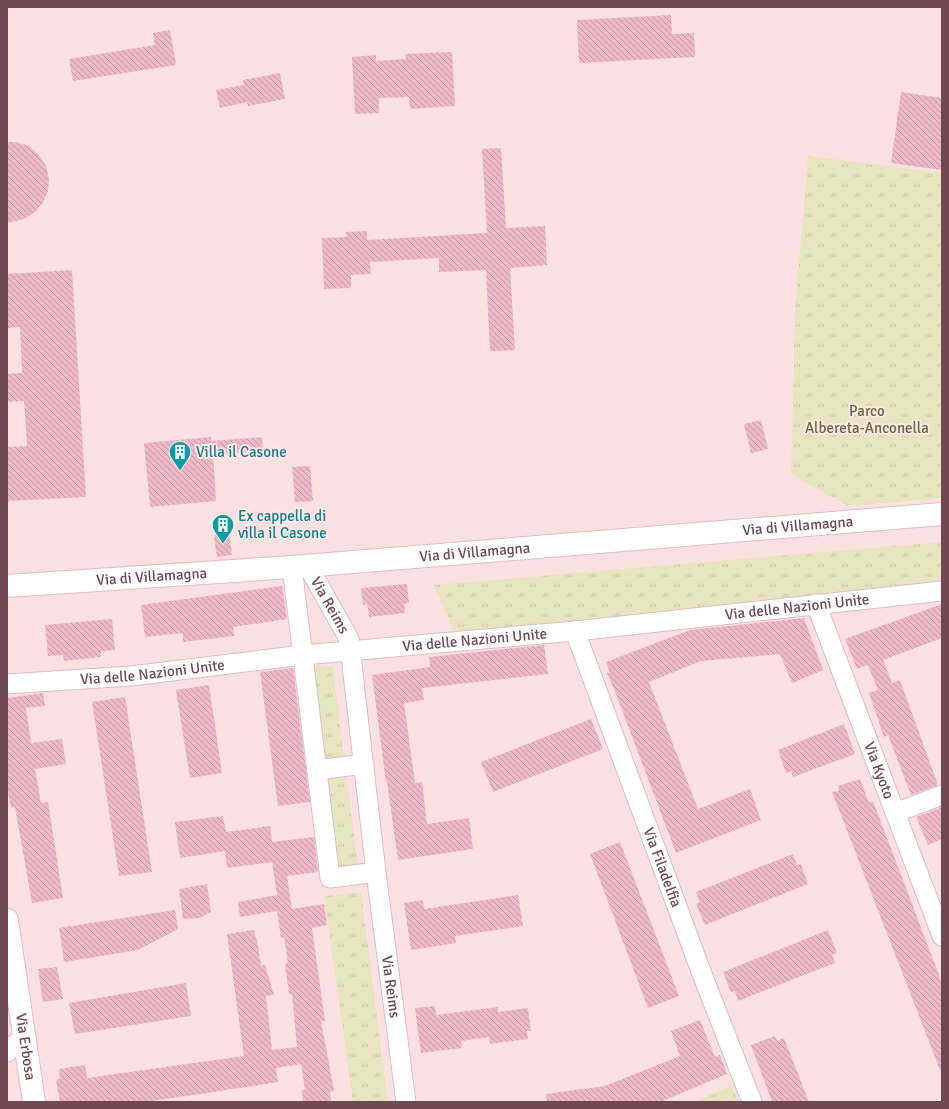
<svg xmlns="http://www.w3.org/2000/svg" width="949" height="1109" font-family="Signika,sans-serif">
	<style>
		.park { fill: url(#park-tufts) }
		.building { fill: url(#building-back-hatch) }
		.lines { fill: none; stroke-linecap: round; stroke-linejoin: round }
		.street-casing { stroke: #debdc3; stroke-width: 21 }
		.secondary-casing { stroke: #e4bdc4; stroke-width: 24 }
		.street { stroke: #fff; stroke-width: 19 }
		.secondary { stroke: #fff; stroke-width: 22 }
		.labels { text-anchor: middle; stroke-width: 4; stroke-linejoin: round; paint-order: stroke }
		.park-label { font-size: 15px; fill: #676a3c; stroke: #fee5e6 }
		.culture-label { font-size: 15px; fill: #0d838f; stroke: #fee5e6; text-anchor: start }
		.street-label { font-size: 15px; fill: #6f4954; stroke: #fee5e6 }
	</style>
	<defs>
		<pattern id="park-tufts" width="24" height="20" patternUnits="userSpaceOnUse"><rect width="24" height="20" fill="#e6e5c0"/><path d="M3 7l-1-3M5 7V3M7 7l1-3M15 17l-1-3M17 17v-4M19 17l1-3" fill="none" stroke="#c8c6a7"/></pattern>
		<pattern id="building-back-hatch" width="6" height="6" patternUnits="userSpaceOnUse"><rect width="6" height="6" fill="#eeb9c6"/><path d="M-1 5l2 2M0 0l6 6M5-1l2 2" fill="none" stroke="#c598a3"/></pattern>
	</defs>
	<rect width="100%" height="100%" fill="#fae0e1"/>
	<path class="park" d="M808 156 942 173V498L848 506 791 474 795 311Z
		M942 542V583L456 636 434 585Z
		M333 666 344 760 321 763 308 667Z
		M346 773 358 868 336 870 324 775Z
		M361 892 388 1102H353L324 896Z
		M732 1086 739 1102H695Z"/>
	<path class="building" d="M671 15 672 34 694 33 695 57 579 63 577 20Z
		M170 30 176 65 73 81 69 59 155 45 153 33Z
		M452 52 455 106 410 109 409 97 379 98V113L355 114 352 57 376 55V61L406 59 405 54Z
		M280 73 285 99 248 106 247 102 220 108 216 90 244 85 243 80Z
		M901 92 942 98V170L891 163Z
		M7 142H16L29 146 39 155 46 166 49 178 48 191 43 203 35 212 24 219 7 223Z
		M501 148 506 228 545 226 547 265 510 268 515 350 490 351 486 270 439 272V258L370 262 371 274 351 275V288L324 289 322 238 347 237 346 232 367 231V240L487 233 482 149Z
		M72 270 86 497 7 501V447L27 446 24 401 7 402V374L22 373 20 327 7 328V274Z
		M761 420 768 449 751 453 744 424Z
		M211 437V441L262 437 263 451 213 455 216 501 150 507 144 443Z
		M310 466 313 501 295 502 292 467Z
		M229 533 232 555 217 557 214 535Z
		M407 584 409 603 404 604 405 613 369 617 367 604 363 605 361 588Z
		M282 586 287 619 233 627 234 636 183 642V633L145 637 141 605Z
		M942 604V638L883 660 892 683 900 680 938 785 911 795 888 735 884 737 869 693 878 690 868 665 857 669 845 639Z
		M804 618 823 670 792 683 780 654 701 661 649 682 698 809 750 789 761 820 676 853 616 694 607 673H610L606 662 690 630Z
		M112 619 115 650 101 651V657L64 661 63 655 48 656 45 625Z
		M544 645 548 674 422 688 424 700 404 703 415 783 422 782 427 824 469 818 473 849 398 860 387 782H386L372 675 430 667 429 657Z
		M293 668 310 802 278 806 260 672Z
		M209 685 222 773 190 778 176 690Z
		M43 693 45 706 26 708 31 743 62 739 66 764 35 769 41 803 48 802 63 898 32 903 15 807 11 808 7 786V698Z
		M125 697 152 872 119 876 92 702Z
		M591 719 603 749 493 792 481 762Z
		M844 724 855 754 793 777 791 771 786 773 778 750Z
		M860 779 869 803 873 801 942 983V1075L832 792 839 791 838 786Z
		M942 807V839L928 845 916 817Z
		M223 816 226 832 270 826 272 842 314 837 318 872 287 876 292 909 324 904 327 925 312 928 325 1021H321L334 1091 330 1092 331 1102H303L302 1090H305L301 1064 276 1068 278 1082 201 1094 143 1102H60L56 1080 60 1079 59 1069 85 1065 87 1078 244 1056 227 934 254 930 258 945 261 966 265 965 274 995 266 996 272 1050 297 1047 292 994H289L285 964 288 963 284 937 281 938 277 911 240 917 238 902 277 895 272 862 227 868 225 851 180 858 175 822Z
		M620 842 679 996 648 1008 590 854Z
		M793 854 797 865 801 864 808 884 705 925 696 904 700 902 696 892Z
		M207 884 211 912 200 918 183 919 179 889Z
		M518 895 523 926 455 936 456 943 411 950 404 903 423 900 424 909Z
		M175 910 178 929 138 950 64 962 59 928Z
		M828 930 837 953 832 955 835 963 738 1001 735 991 731 992 723 972Z
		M57 967 63 999 43 1002 38 969Z
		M186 983 191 1016 75 1034 69 1003Z
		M435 1006 436 1015 498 1007V1012L528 1008 531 1031H527L528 1039 490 1044 489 1037 461 1041 462 1048 421 1053 415 1008Z
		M700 1020 715 1057 720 1055 727 1074 660 1102H547L546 1094 605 1086 680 1056 671 1031Z
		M775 1036 777 1041 784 1038 809 1102H772L751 1045Z"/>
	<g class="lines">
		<g class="street-casing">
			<g id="street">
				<path id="s1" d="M308 566 349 639 376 872 406 1102"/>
				<path d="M292 567 330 878 376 872"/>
				<path id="s2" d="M816 604 942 936"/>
				<path id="s3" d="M575 631 702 974 752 1102"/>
				<path id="s4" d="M7 684 131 676 303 655 575 631 942 591"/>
				<path d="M317 770 364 764"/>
				<path d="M895 813 942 795"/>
				<path d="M7 1052 24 1036"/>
			</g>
		</g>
		<g class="secondary-casing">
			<g id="secondary">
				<path id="s5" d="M7 586 292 567 942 514"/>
				<path id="s6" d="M7 920 34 1102"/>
			</g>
		</g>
		<use href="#street" class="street"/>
		<use href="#secondary" class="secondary"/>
	</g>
	<defs>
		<g id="building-pin" transform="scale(1.15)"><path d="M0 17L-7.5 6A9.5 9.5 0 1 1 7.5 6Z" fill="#0f9aa8" stroke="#fee5e6"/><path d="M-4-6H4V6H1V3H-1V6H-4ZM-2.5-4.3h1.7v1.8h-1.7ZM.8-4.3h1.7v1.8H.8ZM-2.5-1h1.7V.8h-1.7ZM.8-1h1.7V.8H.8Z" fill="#fff"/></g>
	</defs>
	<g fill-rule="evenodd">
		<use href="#building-pin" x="180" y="452"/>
		<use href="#building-pin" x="223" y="525"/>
	</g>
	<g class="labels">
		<g class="park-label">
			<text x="867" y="416">Parco<tspan x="867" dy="17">Albereta-Anconella</tspan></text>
		</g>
		<g class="culture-label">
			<text x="196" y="457">Villa il Casone</text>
			<text x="238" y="521">Ex cappella di<tspan x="238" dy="17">villa il Casone</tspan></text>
		</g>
		<g class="street-label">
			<text dy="5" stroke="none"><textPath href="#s5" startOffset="793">Via di Villamagna</textPath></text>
			<text dy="5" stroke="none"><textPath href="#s5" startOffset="469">Via di Villamagna</textPath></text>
			<text dy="5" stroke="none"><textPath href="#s5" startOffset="145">Via di Villamagna</textPath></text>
			<text dy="5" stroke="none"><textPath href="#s1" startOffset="45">Via Reims</textPath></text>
			<text dy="5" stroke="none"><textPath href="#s4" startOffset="794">Via delle Nazioni Unite</textPath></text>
			<text dy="5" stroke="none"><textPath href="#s4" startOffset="470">Via delle Nazioni Unite</textPath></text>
			<text dy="5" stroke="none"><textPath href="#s4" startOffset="146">Via delle Nazioni Unite</textPath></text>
			<text dy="5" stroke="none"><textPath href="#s2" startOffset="178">Via Kyoto</textPath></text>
			<text dy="5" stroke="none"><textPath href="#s3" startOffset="252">Via Filadelfia</textPath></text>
			<text dy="5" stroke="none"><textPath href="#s1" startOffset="434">Via Reims</textPath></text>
			<text dy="5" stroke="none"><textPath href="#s6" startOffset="128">Via Erbosa</textPath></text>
		</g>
	</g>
	<rect width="949" height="1109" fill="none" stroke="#6f4954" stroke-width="16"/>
</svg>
